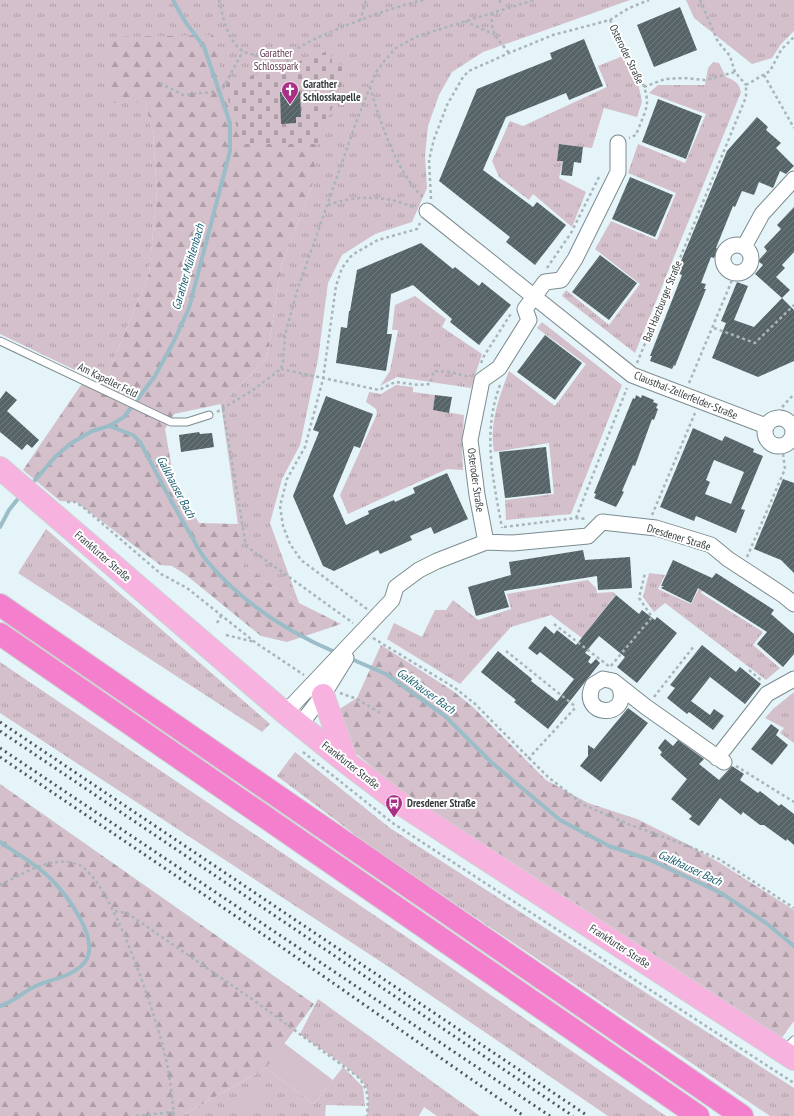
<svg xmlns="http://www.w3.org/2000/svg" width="794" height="1116" font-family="'PT Sans Narrow',sans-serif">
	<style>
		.grass { fill: url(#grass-tufts) }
		.forest { fill: url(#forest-firs) }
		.cemetery { fill: url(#cemetery-stones) }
		.garden { fill: #d4c0cb }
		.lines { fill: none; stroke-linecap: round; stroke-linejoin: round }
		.stream { stroke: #9abdc8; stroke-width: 4 }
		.building { fill: url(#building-hatch); fill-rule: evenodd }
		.lane-casing { stroke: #7c8b90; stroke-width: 9 }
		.street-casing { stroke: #7c8b90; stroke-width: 17 }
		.primary-casing { stroke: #cfd0d1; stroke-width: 24 }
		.highway-casing { stroke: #cfd0d1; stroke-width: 24 }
		.path { stroke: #a9b5b9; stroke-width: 2.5; stroke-dasharray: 3 3; stroke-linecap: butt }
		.lane { stroke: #fff; stroke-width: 7 }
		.street { stroke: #fff; stroke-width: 15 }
		.primary { stroke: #f8b2e0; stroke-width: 22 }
		.highway { stroke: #f47fcc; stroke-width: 22 }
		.rail { stroke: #4f585a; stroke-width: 3; stroke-dasharray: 2 4; stroke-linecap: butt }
		.labels { text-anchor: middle; stroke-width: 4; stroke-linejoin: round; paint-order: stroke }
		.park-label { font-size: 11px; fill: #5f3550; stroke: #fff }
		.street-label { font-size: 11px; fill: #363d3f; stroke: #fff }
		.poi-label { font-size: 11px; font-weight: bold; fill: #363d3f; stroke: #fff; text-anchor: start }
		.water-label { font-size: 12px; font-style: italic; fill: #1b5e70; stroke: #fff }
	</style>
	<defs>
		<pattern id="grass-tufts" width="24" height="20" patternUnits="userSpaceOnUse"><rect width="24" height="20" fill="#d4c0cb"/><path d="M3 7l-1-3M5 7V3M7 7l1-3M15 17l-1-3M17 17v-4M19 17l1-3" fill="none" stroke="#ad9da6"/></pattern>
		<pattern id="forest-firs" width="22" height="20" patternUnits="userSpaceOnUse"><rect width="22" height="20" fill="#d4c0cb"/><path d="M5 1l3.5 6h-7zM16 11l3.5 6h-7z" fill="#ad9da6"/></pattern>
		<pattern id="cemetery-stones" width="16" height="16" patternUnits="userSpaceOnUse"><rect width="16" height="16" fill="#d4c0cb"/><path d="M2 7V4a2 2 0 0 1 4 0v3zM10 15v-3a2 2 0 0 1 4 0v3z" fill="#ad9da6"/></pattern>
		<pattern id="building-hatch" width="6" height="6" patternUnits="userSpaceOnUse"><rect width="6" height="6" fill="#566468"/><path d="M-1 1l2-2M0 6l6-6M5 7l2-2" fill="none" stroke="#717c7f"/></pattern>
	</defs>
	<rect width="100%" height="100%" fill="#e4f4f9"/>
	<path class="grass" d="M0 0H630L483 52 452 72 439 95 428 126 425 156 427 188 412 222 375 234 342 255 328 283 318 359 300 445 282 479 270 523 299 603 244 567 221 404 267 358 281 267 312 185 145 102 153 134 157 192 149 273 104 384 0 334Z
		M686 0H794V31L781 44 772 58 752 64 694 18Z
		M623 56 638 83 642 102 637 117 604 108 592 148 559 144 557 161H563L559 178 586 192 572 227 533 194 529 200 499 177 492 161 510 121 523 126 607 87 598 66Z
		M713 62 719 63 726 77C734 80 739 83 741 92L635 353 562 296 566 290 609 325 640 284 595 249 611 221 657 240 676 193 628 173 638 144 685 163 706 114 649 93 658 85H705L708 68Z
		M415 296 446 319 442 327 482 354 471 388 397 377 380 386 390 371 398 330H392L395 305Z
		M542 322 622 385 571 514 506 520 505 500 554 494 549 443 494 452C489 424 499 397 509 371L555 406 586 364 537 328Z
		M396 385 413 387V392L435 395 433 410 464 415 462 446 463 470 447 469 348 514 340 495 377 414 376 409 366 402 369 392 381 394Z
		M46 529 270 724 262 732 18 573Z
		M649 573 665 575 658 589 691 604 704 579 708 581 701 593 763 632 753 645 780 668 766 680 665 603 654 612 643 597Z
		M588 580 596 588 597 593 613 592 616 594 582 638 551 615 511 627 460 684 387 639 394 623 422 637 435 610H446L453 600 478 620 511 609 507 594Z
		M0 662 408 938 666 1116H608L392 969 0 713Z
		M794 692V743L780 733 784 728 765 718 773 709Z
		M295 752 390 828 794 1088V1116H770L374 849 277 776Z
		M318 999 480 1116H437L424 1107 419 1116H367C368 1107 370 1094 365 1085 358 1072 314 1045 300 1034Z
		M343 1067 363 1087 365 1106 326 1105 325 1116H181L266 1068 314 1104Z"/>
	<path class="forest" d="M213 35 230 108 243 144H317L312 185 281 267 267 358 221 404 174 414 165 429 174 480 199 523 238 524 245 567 299 603 341 624 287 642 261 636 186 575 172 566 160 565 76 502 60 501 23 470 81 385 104 384 149 273 157 192 153 134 145 102 108 103 110 37Z
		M381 645 453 691 473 707 546 780 588 803 637 819 685 843 720 863 794 910V1021L780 1040 403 793 346 745 333 713 357 698Z
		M0 784 314 1004 266 1068 181 1116H0Z"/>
	<path class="cemetery" d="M331 50 332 64 350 65 317 144H243L230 108 225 83 289 65Z"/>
	<path class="garden" d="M284 1043 333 1080 314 1104 266 1068Z
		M246 1087 263 1096 253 1114 236 1104Z"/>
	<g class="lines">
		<path class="stream" d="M109 426 133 435 140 442C157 473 172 505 191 535 196 544 200 553 207 561 241 602 288 632 337 653
			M30 486 55 457 70 444 92 431 109 426 124 417 155 376 174 341 189 308 230 151V123L204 47 184 20 173 0
			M0 527 9 510 21 495
			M349 658 386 674 445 716 491 762 560 820 609 846 648 859 721 893 766 923 794 946
			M0 842C16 853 36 864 50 878 65 893 103 941 84 963 73 976 53 979 38 985 25 990 13 1003 0 1006"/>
	</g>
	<path class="building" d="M680 7 697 50 654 67 637 25Z
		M584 39 603 86 569 100 566 93 506 117 483 170 533 207 537 202 566 225 535 265 506 242 510 237 439 181 477 89 552 59 550 53Z
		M283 86H296V92H300L301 117H296V123L281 124 280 92H283Z
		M658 99 702 116 686 159 642 142Z
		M757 117 768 127 766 130 781 143 776 148 794 166 786 174 780 171 773 188 759 182 754 195 742 191 735 207 733 206 716 248 718 249 714 258 711 257 701 283 706 284 704 289H706L675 366 674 365 672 369 650 361 652 356H650L682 275 676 273 727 151Z
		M559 144 583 147 581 163 574 162 572 176 561 175 563 161H557Z
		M630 177 673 195 655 237 612 219Z
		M794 207V252L782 265 785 268 776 277 790 290 782 298 794 310V361L758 377 712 358 726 323 721 321 737 282 748 286 734 320 754 327 782 298 755 274 763 265 758 261 767 251 764 247 781 229 777 225Z
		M421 243 453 269 455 267 479 286 482 282 511 305 479 345 450 322 452 319 413 285 391 294 387 334H392L386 371 336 363 341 327 347 328 349 311H350L357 270Z
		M600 255 637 283 609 320 572 292Z
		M545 335 582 363 555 400 517 372Z
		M6 391 17 400 7 411 39 440 32 448 27 444 22 450 0 432V399Z
		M435 395 452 397 449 413 433 410Z
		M636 395 641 398 642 395 654 400 653 402 658 404 656 408 658 409 654 420 652 419 635 466 633 465 622 491 624 492 616 507 594 498 596 494 594 493 633 398 635 399Z
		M326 396 373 414 360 448 354 446 333 496 346 525 369 514 368 511 394 500 395 502 415 493 413 488 447 473 468 519 434 534 431 527 410 536 412 540 380 554 378 550 334 571 323 566 293 496 319 432 313 430Z
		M693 428 722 441 725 436 754 449 753 452 763 456 741 509 745 510 736 533 696 516 694 521 660 507ZM714 460 744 472 731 504 705 494 710 482 706 480Z
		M199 432 200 434 212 433 214 447 181 452 179 435Z
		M546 447 551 493 505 498 499 452Z
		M783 479 794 483V573L781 560 754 549Z
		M583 550 585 560 630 557 632 588 598 590 597 576 504 591 509 607 476 616 468 587 511 575 509 562Z
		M673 560 712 578 716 573 774 610 771 614 794 634V654L783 667 757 644 767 632 698 588 691 603 661 588 664 586H661Z
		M616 595 639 614 642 610 655 620 657 617 677 633 637 683 617 667 625 657 599 636 585 653 591 657 588 662 591 664 596 659 600 663 548 729 514 702 516 700 481 672 498 651 532 679 531 681 557 701 574 679 540 652 537 655 528 648 545 626 554 634 557 630 576 645Z
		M702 645 736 672 740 667 761 684 745 704 710 677 691 701 710 715 714 709 724 716 713 730 689 712 687 714 667 698 675 688 670 685Z
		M628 708 648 723 601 782 580 766 588 756V745L594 749Z
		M771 724 779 730 776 735 788 745 772 765 751 749Z
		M665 739 673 746 678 740 704 759 699 764 719 780 732 766 744 774 740 780 758 793 760 791 779 806 781 804 794 814V845L787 839 786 841 764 825H760L743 812 741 815 720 798 699 826 689 819 692 816 671 799 687 779 660 755 662 752 658 748Z"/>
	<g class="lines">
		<g class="lane-casing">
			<path id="lane" d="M0 341 171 422H187L209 415
				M784 1050 794 1040"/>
		</g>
		<g class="street-casing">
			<path id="street" d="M427 211 632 375 766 426
				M723 259a14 14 0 1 1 28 0a14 14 0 1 1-28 0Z
				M744 247 762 214 794 179
				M765 432a14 14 0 1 1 28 0a14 14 0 1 1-28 0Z
				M486 542 477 495 470 440 482 380 499 368 529 320 525 309 545 282 561 280 575 259 618 172V143
				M620 688C630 720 578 717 593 685L603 679 613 681 646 707 724 762
				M285 713 392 600 396 587 419 570 437 561 486 542 513 543 588 536 602 522 656 528 711 545 728 559 783 595 794 604
				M300 725 323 695 346 658
				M717 758 767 694 794 679"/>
		</g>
		<g class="primary-casing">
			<path id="primary" d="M0 468 285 713 347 763 401 804 794 1059
				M323 695 347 763"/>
		</g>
		<g class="highway-casing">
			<path id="highway" d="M0 605 742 1116
				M0 634 698 1116"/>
		</g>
		<path class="path" d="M219 0C223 17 227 41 243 51 254 58 273 55 285 53 297 50 309 41 321 36 354 22 389 8 424 0
			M500 0V4
			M700 0 718 42 730 56 735 72 746 85
			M492 13C490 33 497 38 509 53
			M610 20C620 39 648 82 647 103 646 113 639 126 636 135L629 138
			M360 21 366 0
			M465 21 493 34
			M286 53 289 65
			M764 75 794 128
			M160 83 183 95 212 92 223 88 243 51
			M746 85 770 71 781 50 794 37
			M370 87C379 119 398 176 424 198
			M644 87 665 79 684 78 705 80 735 72
			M431 199 429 160 434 139 447 105 463 77 469 71 509 53 553 35 610 20 629 8 649 0
			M328 205C354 195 389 195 414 208
			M547 268 571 233 600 175
			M714 328 755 343 794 305
			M481 363 484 356 512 312
			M637 363 746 97V85
			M281 369 379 390 395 382 419 385 430 384 434 371 450 372 470 377
			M689 383 735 273
			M500 385C482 433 493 478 502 528
			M223 409 246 546 353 623
			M217 412 253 390 281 369 283 362 285 335 297 291 358 117 376 72 386 59 396 48 418 36 534 0
			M774 416 794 394
			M67 502H75L83 507 161 574 187 588 256 643 304 675
			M652 515 695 413
			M576 518 627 388
			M504 527 576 518 586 519
			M747 557 785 469 782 446
			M367 609 301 560 290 544 283 526 280 506 287 479 305 447 323 379 336 286 342 268 352 255 378 240 417 229 420 223
			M217 623 221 616
			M554 624 610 667 652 617 639 598 645 573
			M226 635 255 642
			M373 638 455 688 474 703 548 777 584 805 628 824 683 844 719 859 794 908
			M506 651 576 707
			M749 670 762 681
			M340 693 357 699 382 714
			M654 697 694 646
			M303 752 394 824 794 1083
			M528 759 576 707
			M736 766 794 802
			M0 885C23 874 51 855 77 864 110 875 154 1012 163 1047 169 1069 172 1093 174 1116
			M115 911 127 913 259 1004 358 1077C370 1091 368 1099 367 1116
			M136 1116 174 1112"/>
		<use href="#lane" class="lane"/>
		<use href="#street" class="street"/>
		<use href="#primary" class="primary"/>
		<use href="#highway" class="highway"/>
		<path class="rail" d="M0 722 588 1116
			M0 731 573 1116
			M0 748 550 1116
			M0 757 280 946 524 1116"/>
	</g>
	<defs>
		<g id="church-pin" transform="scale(0.9)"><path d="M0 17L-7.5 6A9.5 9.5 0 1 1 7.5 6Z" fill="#a93086" stroke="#fff"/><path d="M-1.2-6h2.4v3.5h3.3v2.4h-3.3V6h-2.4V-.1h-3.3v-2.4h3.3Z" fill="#fff"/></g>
		<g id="bus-pin" transform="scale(0.9)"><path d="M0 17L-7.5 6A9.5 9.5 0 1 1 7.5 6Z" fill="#a93086" stroke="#fff"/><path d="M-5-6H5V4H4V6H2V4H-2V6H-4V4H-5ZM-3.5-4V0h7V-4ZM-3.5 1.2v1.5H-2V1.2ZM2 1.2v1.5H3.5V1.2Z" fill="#fff"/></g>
	</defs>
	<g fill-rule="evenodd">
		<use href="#church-pin" x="290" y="90"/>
		<use href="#bus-pin" x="394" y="803"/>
	</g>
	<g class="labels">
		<g class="park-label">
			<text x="276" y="57">Garather<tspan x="276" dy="13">Schlosspark</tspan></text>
		</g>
		<g class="street-label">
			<text transform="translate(627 54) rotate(64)" y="4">Osteroder Straße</text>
			<text transform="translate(662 301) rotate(-68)" y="4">Bad Harzburger Straße</text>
			<text transform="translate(108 380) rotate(26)" y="4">Am Kapeller Feld</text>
			<text transform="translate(686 395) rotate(22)" y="4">Clausthal-Zellerfelder-Straße</text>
			<text transform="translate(476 480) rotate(82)" y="4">Osteroder Straße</text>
			<text transform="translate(679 537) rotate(17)" y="4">Dresdener Straße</text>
			<text transform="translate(103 556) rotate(41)" y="4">Frankfurter Straße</text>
			<text transform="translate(351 765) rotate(38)" y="4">Frankfurter Straße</text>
			<text transform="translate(620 946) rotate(33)" y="4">Frankfurter Straße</text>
		</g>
		<g class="poi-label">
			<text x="303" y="88">Garather<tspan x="303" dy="13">Schlosskapelle</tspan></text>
			<text x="407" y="807">Dresdener Straße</text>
		</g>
		<g class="water-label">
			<text transform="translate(188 267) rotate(-74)" y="4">Garather Mühlenbach</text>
			<text transform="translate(176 487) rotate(62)" y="4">Galkhauser Bach</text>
			<text transform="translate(426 691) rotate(36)" y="4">Galkhauser Bach</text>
			<text transform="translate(690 868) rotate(25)" y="4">Galkhauser Bach</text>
		</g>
	</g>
</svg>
